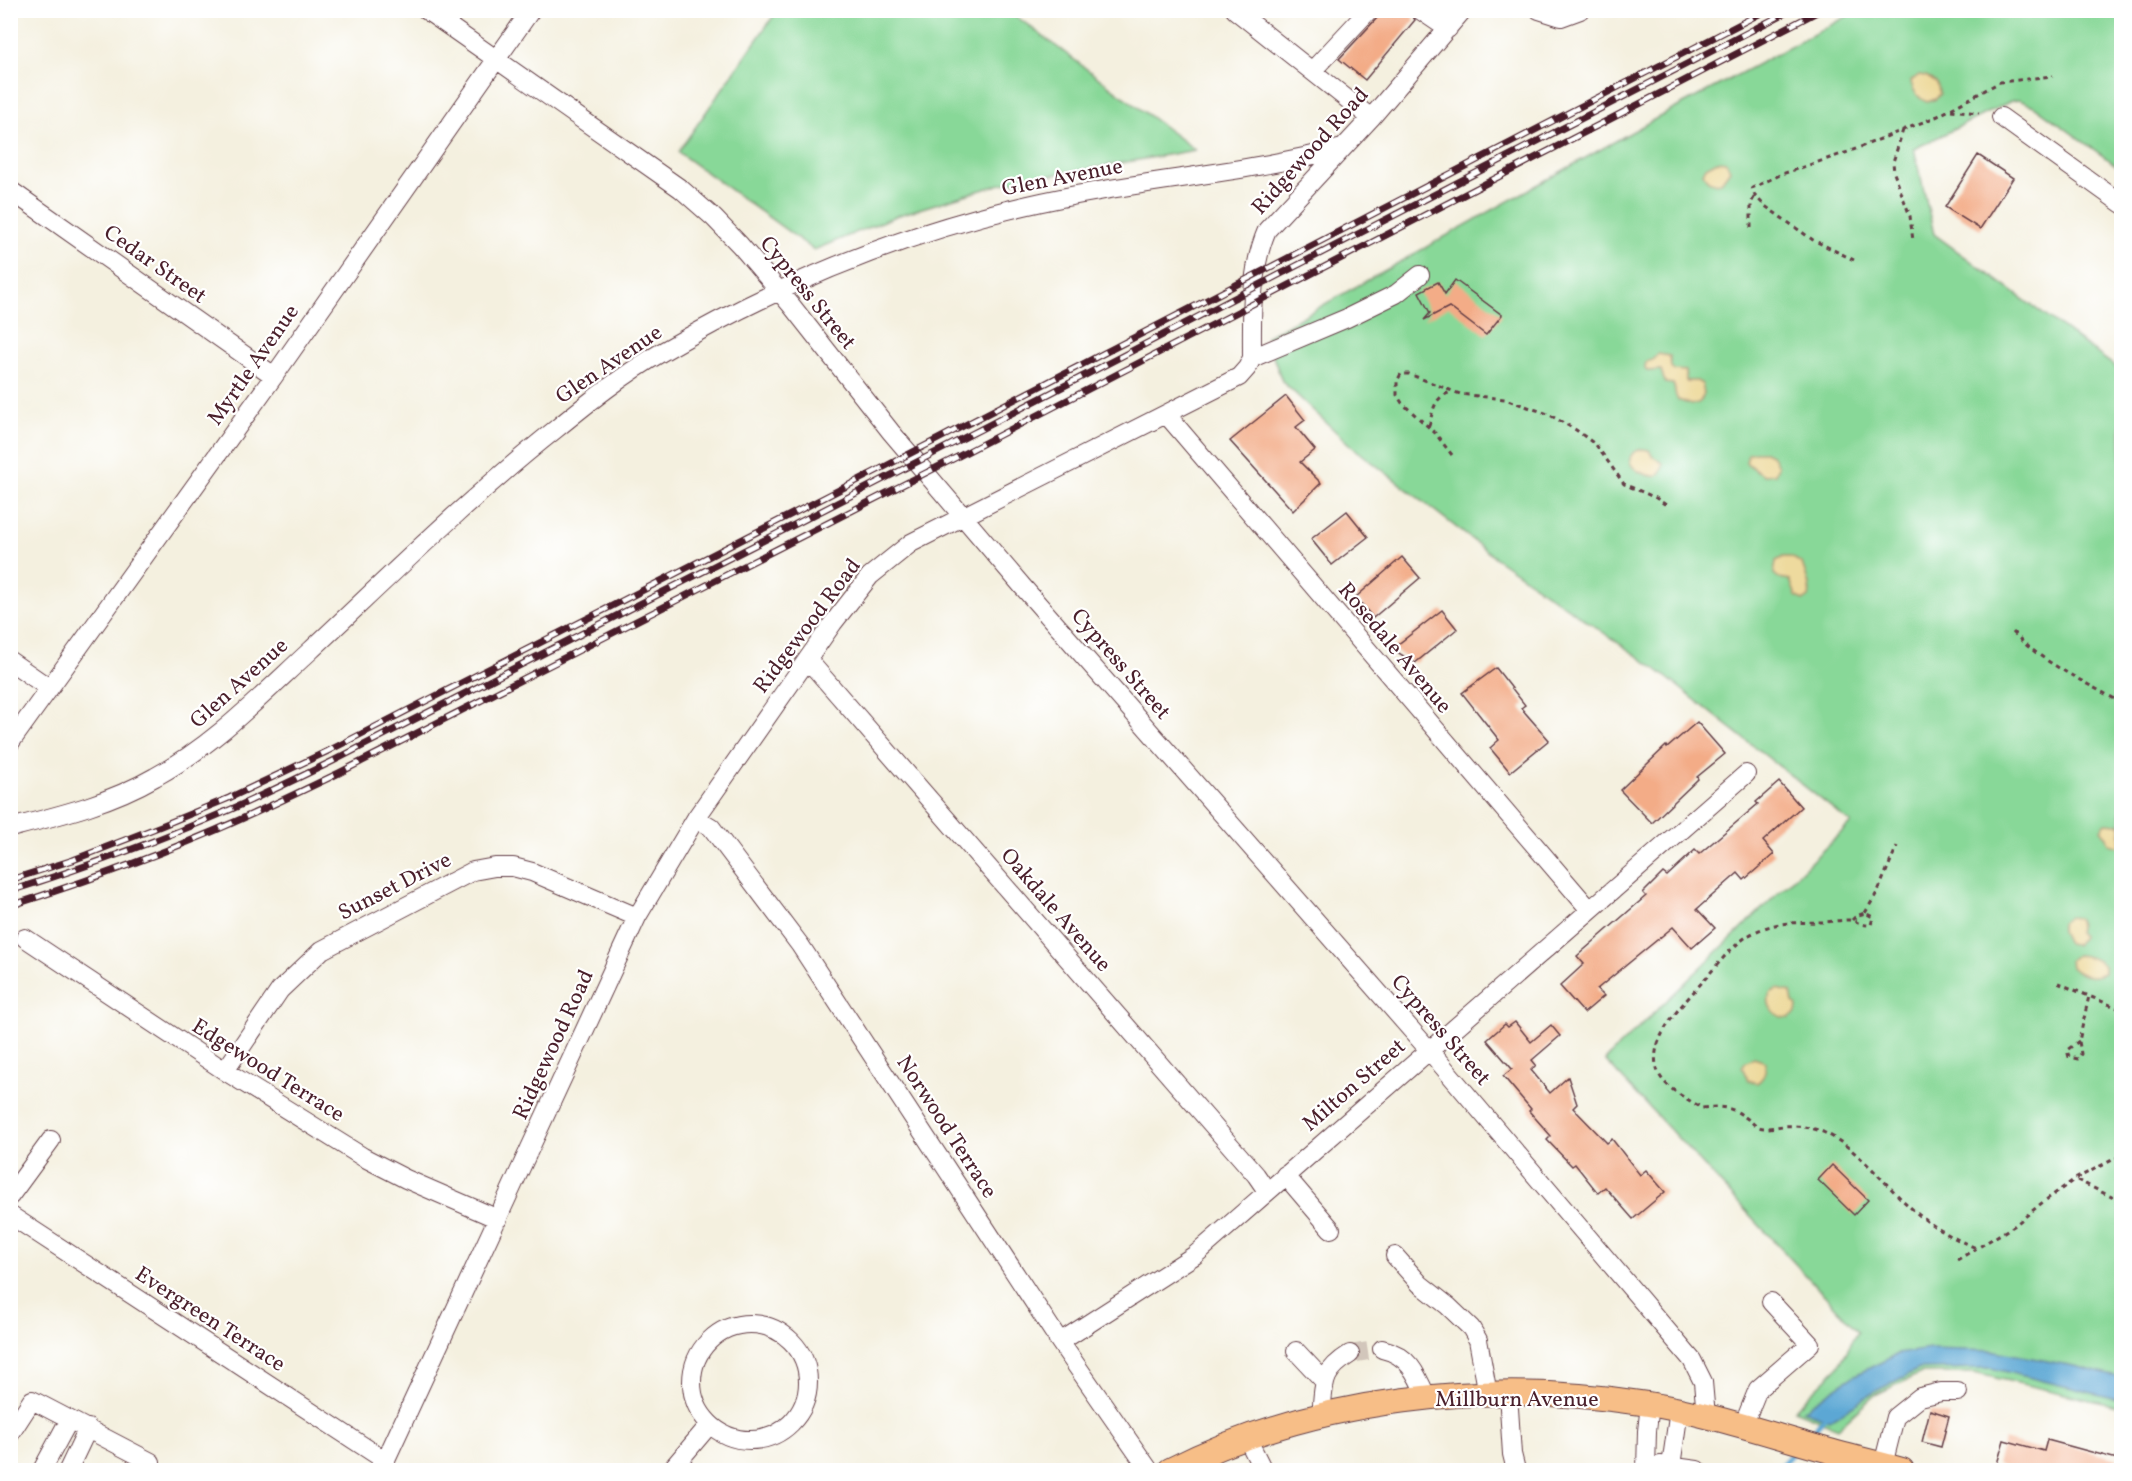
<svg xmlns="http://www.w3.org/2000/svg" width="2132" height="1481" font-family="Vollkorn,serif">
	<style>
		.green { fill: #88d898; stroke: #697c62; stroke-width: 1.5 }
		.sand { fill: #eeda9e; stroke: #9c7c64; stroke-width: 1.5 }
		.water { fill: #5ba7d4; stroke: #526380; stroke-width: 1.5 }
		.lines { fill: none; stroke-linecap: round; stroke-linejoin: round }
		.stream { stroke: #5ba7d4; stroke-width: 5 }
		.building { fill: #f3ac87 }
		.minor-tunnel { stroke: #d2c6bb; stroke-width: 18; stroke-dasharray: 18 9; stroke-linecap: butt }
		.minor-casing { stroke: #643e46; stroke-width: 20 }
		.major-casing { stroke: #643e46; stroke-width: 26 }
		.path { stroke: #643e46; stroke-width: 3; stroke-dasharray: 4.5 4.5; stroke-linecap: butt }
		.minor { stroke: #fff; stroke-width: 18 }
		.major { stroke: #f7be87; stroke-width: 24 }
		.rail-casing { stroke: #4a1f2b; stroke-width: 7 }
		.rail { stroke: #fff; stroke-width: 4.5; stroke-dasharray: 14; stroke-linecap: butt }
		.labels { text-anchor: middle; stroke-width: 4.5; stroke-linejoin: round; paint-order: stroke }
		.street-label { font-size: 22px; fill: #4a1f2b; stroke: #fff }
	</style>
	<rect width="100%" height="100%" fill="#fff"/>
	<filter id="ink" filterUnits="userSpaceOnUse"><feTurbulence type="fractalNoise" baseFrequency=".0167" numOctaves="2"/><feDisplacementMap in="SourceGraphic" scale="12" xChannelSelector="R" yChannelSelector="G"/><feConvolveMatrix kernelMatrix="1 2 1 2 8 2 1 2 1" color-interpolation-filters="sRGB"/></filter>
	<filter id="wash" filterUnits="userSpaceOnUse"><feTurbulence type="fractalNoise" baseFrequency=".008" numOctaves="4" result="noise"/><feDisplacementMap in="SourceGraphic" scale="24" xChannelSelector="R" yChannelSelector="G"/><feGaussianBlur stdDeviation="1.35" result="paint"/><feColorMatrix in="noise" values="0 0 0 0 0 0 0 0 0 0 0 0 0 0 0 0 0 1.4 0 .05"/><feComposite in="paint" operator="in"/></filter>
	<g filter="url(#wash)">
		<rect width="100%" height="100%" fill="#f4f0df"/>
		<path class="green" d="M777 11H1009L1195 150 1001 184 896 216 814 250 678 152Z
			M1857 11H2121V169L2034 106 2019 100 2011 101 1914 149 1934 234 2121 371V1407L1974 1373H1921L1875 1395 1838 1428 1794 1410 1838 1367 1858 1331 1605 1060 1851 823 1656 669 1497 559 1350 445 1282 381 1266 337 1646 124Z"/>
		<path class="sand" d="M1919 75 1926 76 1937 83 1940 94 1936 99 1927 102C1919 99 1912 90 1911 81Z
			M1717 161 1726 162 1730 170 1722 181 1716 184 1708 181 1703 173 1706 167Z
			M1658 354 1670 356 1671 367 1674 370 1686 371V381H1697L1702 384 1704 393 1700 402 1692 405 1678 400C1674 395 1676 389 1673 384L1665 383 1661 370 1648 371 1645 368 1646 362 1652 360Z
			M1642 449 1649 450 1652 456 1663 463 1662 470 1657 476C1647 478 1621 466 1633 453 1635 451 1639 450 1642 449Z
			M1755 452H1765L1773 456 1778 466 1775 474 1764 475C1758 471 1750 467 1746 462L1748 454Z
			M1783 557H1791L1802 563C1805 573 1812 588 1809 597L1803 601 1796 596 1790 580 1779 578 1774 574 1776 561Z
			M2106 823 2118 824 2121 827V847L2109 844 2107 837 2101 829Z
			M2068 917 2077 918 2080 922 2078 932 2083 937 2076 945 2067 943 2061 931V923Z
			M2076 955C2085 955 2099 959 2104 966V973C2093 979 2080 976 2071 967L2070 960Z
			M1777 989 1791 992 1793 1003 1797 1006 1796 1013 1789 1018C1775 1018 1765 1006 1770 993Z
			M1754 1058 1766 1062C1766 1069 1764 1079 1757 1083L1748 1080 1742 1067 1746 1061Z"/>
		<path class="water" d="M1930 1349 1995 1351 2074 1366 2121 1378V1400L1991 1368 1919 1369 1876 1391 1830 1420 1803 1410 1855 1375 1898 1354Z"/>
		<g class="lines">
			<path class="stream" d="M1807 1437 1829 1413
				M1777 1470 1797 1448"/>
		</g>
		<g id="blocks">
			<path class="building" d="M1380 10H1409L1415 20 1365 80 1339 59 1377 18Z
				M1978 155 2013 178 1980 229 1945 207Z
				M1455 280 1502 315 1486 335 1449 307 1424 320 1430 313 1419 292 1438 282 1445 294Z
				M1286 396 1305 420 1296 427 1315 450 1300 462 1321 483 1293 511 1230 441Z
				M1347 511 1368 537 1332 565 1311 539Z
				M1402 557 1420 578 1373 618 1356 597Z
				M1442 610 1457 629 1415 663 1392 649Z
				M1496 668 1525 705 1521 708 1549 740 1510 772 1490 748 1499 740 1462 693Z
				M1697 722 1725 754 1697 777 1698 779 1652 823 1620 790 1666 746 1667 748Z
				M1779 782 1801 807 1763 841 1774 854 1744 880 1738 873 1697 909 1715 928 1692 948 1673 927 1597 989 1604 996 1584 1013 1560 986 1584 964 1577 956 1646 896 1643 893 1663 873 1667 876 1695 850 1699 854 1758 804 1756 802Z
				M1515 1022 1531 1042 1551 1025 1560 1036 1532 1060 1536 1065 1531 1070 1550 1093 1568 1077 1577 1104 1573 1108 1607 1143 1612 1139 1640 1175 1646 1170 1665 1192 1633 1219 1605 1187 1598 1193 1575 1164 1572 1166 1547 1140 1551 1136 1529 1111 1531 1109 1503 1076 1512 1069 1487 1040 1505 1024 1508 1027Z
				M1832 1165 1868 1200 1854 1215 1818 1180Z
				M1930 1410 1949 1416 1941 1447 1922 1442Z
				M2004 1440 2044 1451 2047 1440 2121 1460V1470H2021L1997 1464Z"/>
		</g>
	</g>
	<g filter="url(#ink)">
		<use href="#blocks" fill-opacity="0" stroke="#643e46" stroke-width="1.5"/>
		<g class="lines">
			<path class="minor-tunnel" d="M1350 1354 1382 1349"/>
			<g class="minor-casing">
				<path id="minor" d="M426 10 681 189 714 218 740 245 791 305 891 432 1023 587 1429 1050 1692 1360 1703 1382 1706 1416
					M1235 10 1371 118
					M1420 10 1448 29
					M1539 10 1561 17 1580 10
					M1312 71 1369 10
					M2001 117 2122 204
					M10 190 274 376
					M1252 358 1347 318 1396 294 1420 275
					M1166 414 1590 910
					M808 660 1256 1175 1267 1191
					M10 661 49 688
					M10 743 274 376 531 10
					M696 818 711 827 800 945 1060 1342 1149 1470
					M10 828C61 815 110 803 155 777 214 745 261 696 310 651 390 576 469 498 556 429 589 402 624 374 662 352 774 287 898 235 1024 206 1129 181 1238 175 1343 148
					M25 938 225 1071 363 1157 406 1179 498 1219
					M225 1071 280 990 322 950 473 871 495 867H513L532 872 637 917
					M1285 1175 1331 1229
					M10 1196 51 1140
					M10 1215 386 1461
					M1395 1256 1420 1284 1448 1306 1471 1328 1478 1340 1488 1394
					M692 1382a58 58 0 1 1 116 0a58 58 0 1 1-116 0Z
					M1060 1342 1195 1255 1746 774
					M1382 1349C1409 1355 1417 1375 1427 1398
					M1296 1351 1325 1382
					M1508 1393 1512 1454 1516 1470
					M1321 1416C1324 1384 1321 1372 1350 1354
					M1743 1426 1758 1389 1810 1344 1771 1302
					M10 1434 32 1400 151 1462
					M1247 1438 1263 1470
					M1660 1465 1697 1470
					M1671 1466 1679 1410
					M42 1470 69 1420
					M68 1470 88 1428
					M381 1470 637 917 696 818 833 623 870 576 911 543 1239 377 1247 368 1252 358C1252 315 1250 269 1267 230L1371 118 1463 10
					M671 1470 710 1424
					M1646 1470 1647 1431 1650 1404
					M1880 1470 1883 1465 1895 1417 1920 1397 1941 1392H1958"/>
			</g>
			<g class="major-casing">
				<path id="major" d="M1170 1470C1315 1397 1488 1379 1648 1404 1706 1413 1762 1432 1819 1448 1846 1456 1874 1462 1902 1470"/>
			</g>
			<path class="path" d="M1951 110 1979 113
				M1903 130 1893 162 1894 173 1910 216 1913 241
				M1751 228V203L1755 196
				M1854 260 1813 240 1765 206 1755 196 1752 188 1782 174 1848 152 1938 116 2000 82 2053 76
				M1429 426C1433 411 1434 395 1453 392
				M1452 455 1435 433 1402 403 1397 395V381L1401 374H1409L1460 394 1505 399 1548 414 1576 430 1596 445 1624 484 1656 498 1666 505
				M2013 632C2040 662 2087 683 2122 703
				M1865 913 1878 891 1897 846
				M1852 920 1856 916 1865 913 1873 917 1871 925C1862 926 1856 921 1849 920 1840 920 1830 922 1821 922 1801 923 1781 921 1762 929 1737 938 1721 961 1704 980 1685 1003 1643 1041 1659 1074 1666 1089 1688 1099 1702 1108 1723 1106 1731 1106 1749 1120 1751 1121 1753 1124 1756 1126 1764 1130 1774 1127 1783 1126 1796 1125 1811 1127 1823 1132 1858 1148 1882 1182 1910 1207 1929 1225 1952 1238 1976 1248
				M2058 983 2122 1010
				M2079 1041 2067 1050 2069 1057 2078 1059 2081 1054 2079 1041 2089 996
				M2077 1180 2122 1202
				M1957 1260 2014 1226 2043 1202 2075 1179 2122 1155"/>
			<use href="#minor" class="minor"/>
			<use href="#major" class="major"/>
			<g class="rail-casing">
				<path id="rail" d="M10 880 73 860 161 826 229 798 328 751 884 467 1767 10
					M10 891C86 867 161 840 234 808 267 793 300 777 333 761L952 444 1791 10
					M10 906C88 881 165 853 239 820 273 805 306 789 339 773L959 456 1821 10"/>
			</g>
			<use href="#rail" class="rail"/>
		</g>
	</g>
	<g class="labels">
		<g class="street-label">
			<text transform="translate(1309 150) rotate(-48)" y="8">Ridgewood Road</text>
			<text transform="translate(1062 176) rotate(-11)" y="8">Glen Avenue</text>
			<text transform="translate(156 263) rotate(35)" y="8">Cedar Street</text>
			<text transform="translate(809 292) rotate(51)" y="8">Cypress Street</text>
			<text transform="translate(608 363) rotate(-34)" y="8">Glen Avenue</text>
			<text transform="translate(252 364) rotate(-55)" y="8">Myrtle Avenue</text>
			<text transform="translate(806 625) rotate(-53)" y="8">Ridgewood Road</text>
			<text transform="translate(1396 647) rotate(50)" y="8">Rosedale Avenue</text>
			<text transform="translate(1122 663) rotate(49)" y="8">Cypress Street</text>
			<text transform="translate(238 682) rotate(-42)" y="8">Glen Avenue</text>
			<text transform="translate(394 885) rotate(-27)" y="8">Sunset Drive</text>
			<text transform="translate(1057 909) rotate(49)" y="8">Oakdale Avenue</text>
			<text transform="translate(1442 1029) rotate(49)" y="8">Cypress Street</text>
			<text transform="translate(552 1044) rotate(-65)" y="8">Ridgewood Road</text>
			<text transform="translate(269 1069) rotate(32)" y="8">Edgewood Terrace</text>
			<text transform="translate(1353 1084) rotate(-41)" y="8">Milton Street</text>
			<text transform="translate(948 1126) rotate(57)" y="8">Norwood Terrace</text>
			<text transform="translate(211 1318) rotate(33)" y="8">Evergreen Terrace</text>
			<text x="1517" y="1406">Millburn Avenue</text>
		</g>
	</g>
	<rect width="2132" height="1481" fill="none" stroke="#fff" stroke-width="36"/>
</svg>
